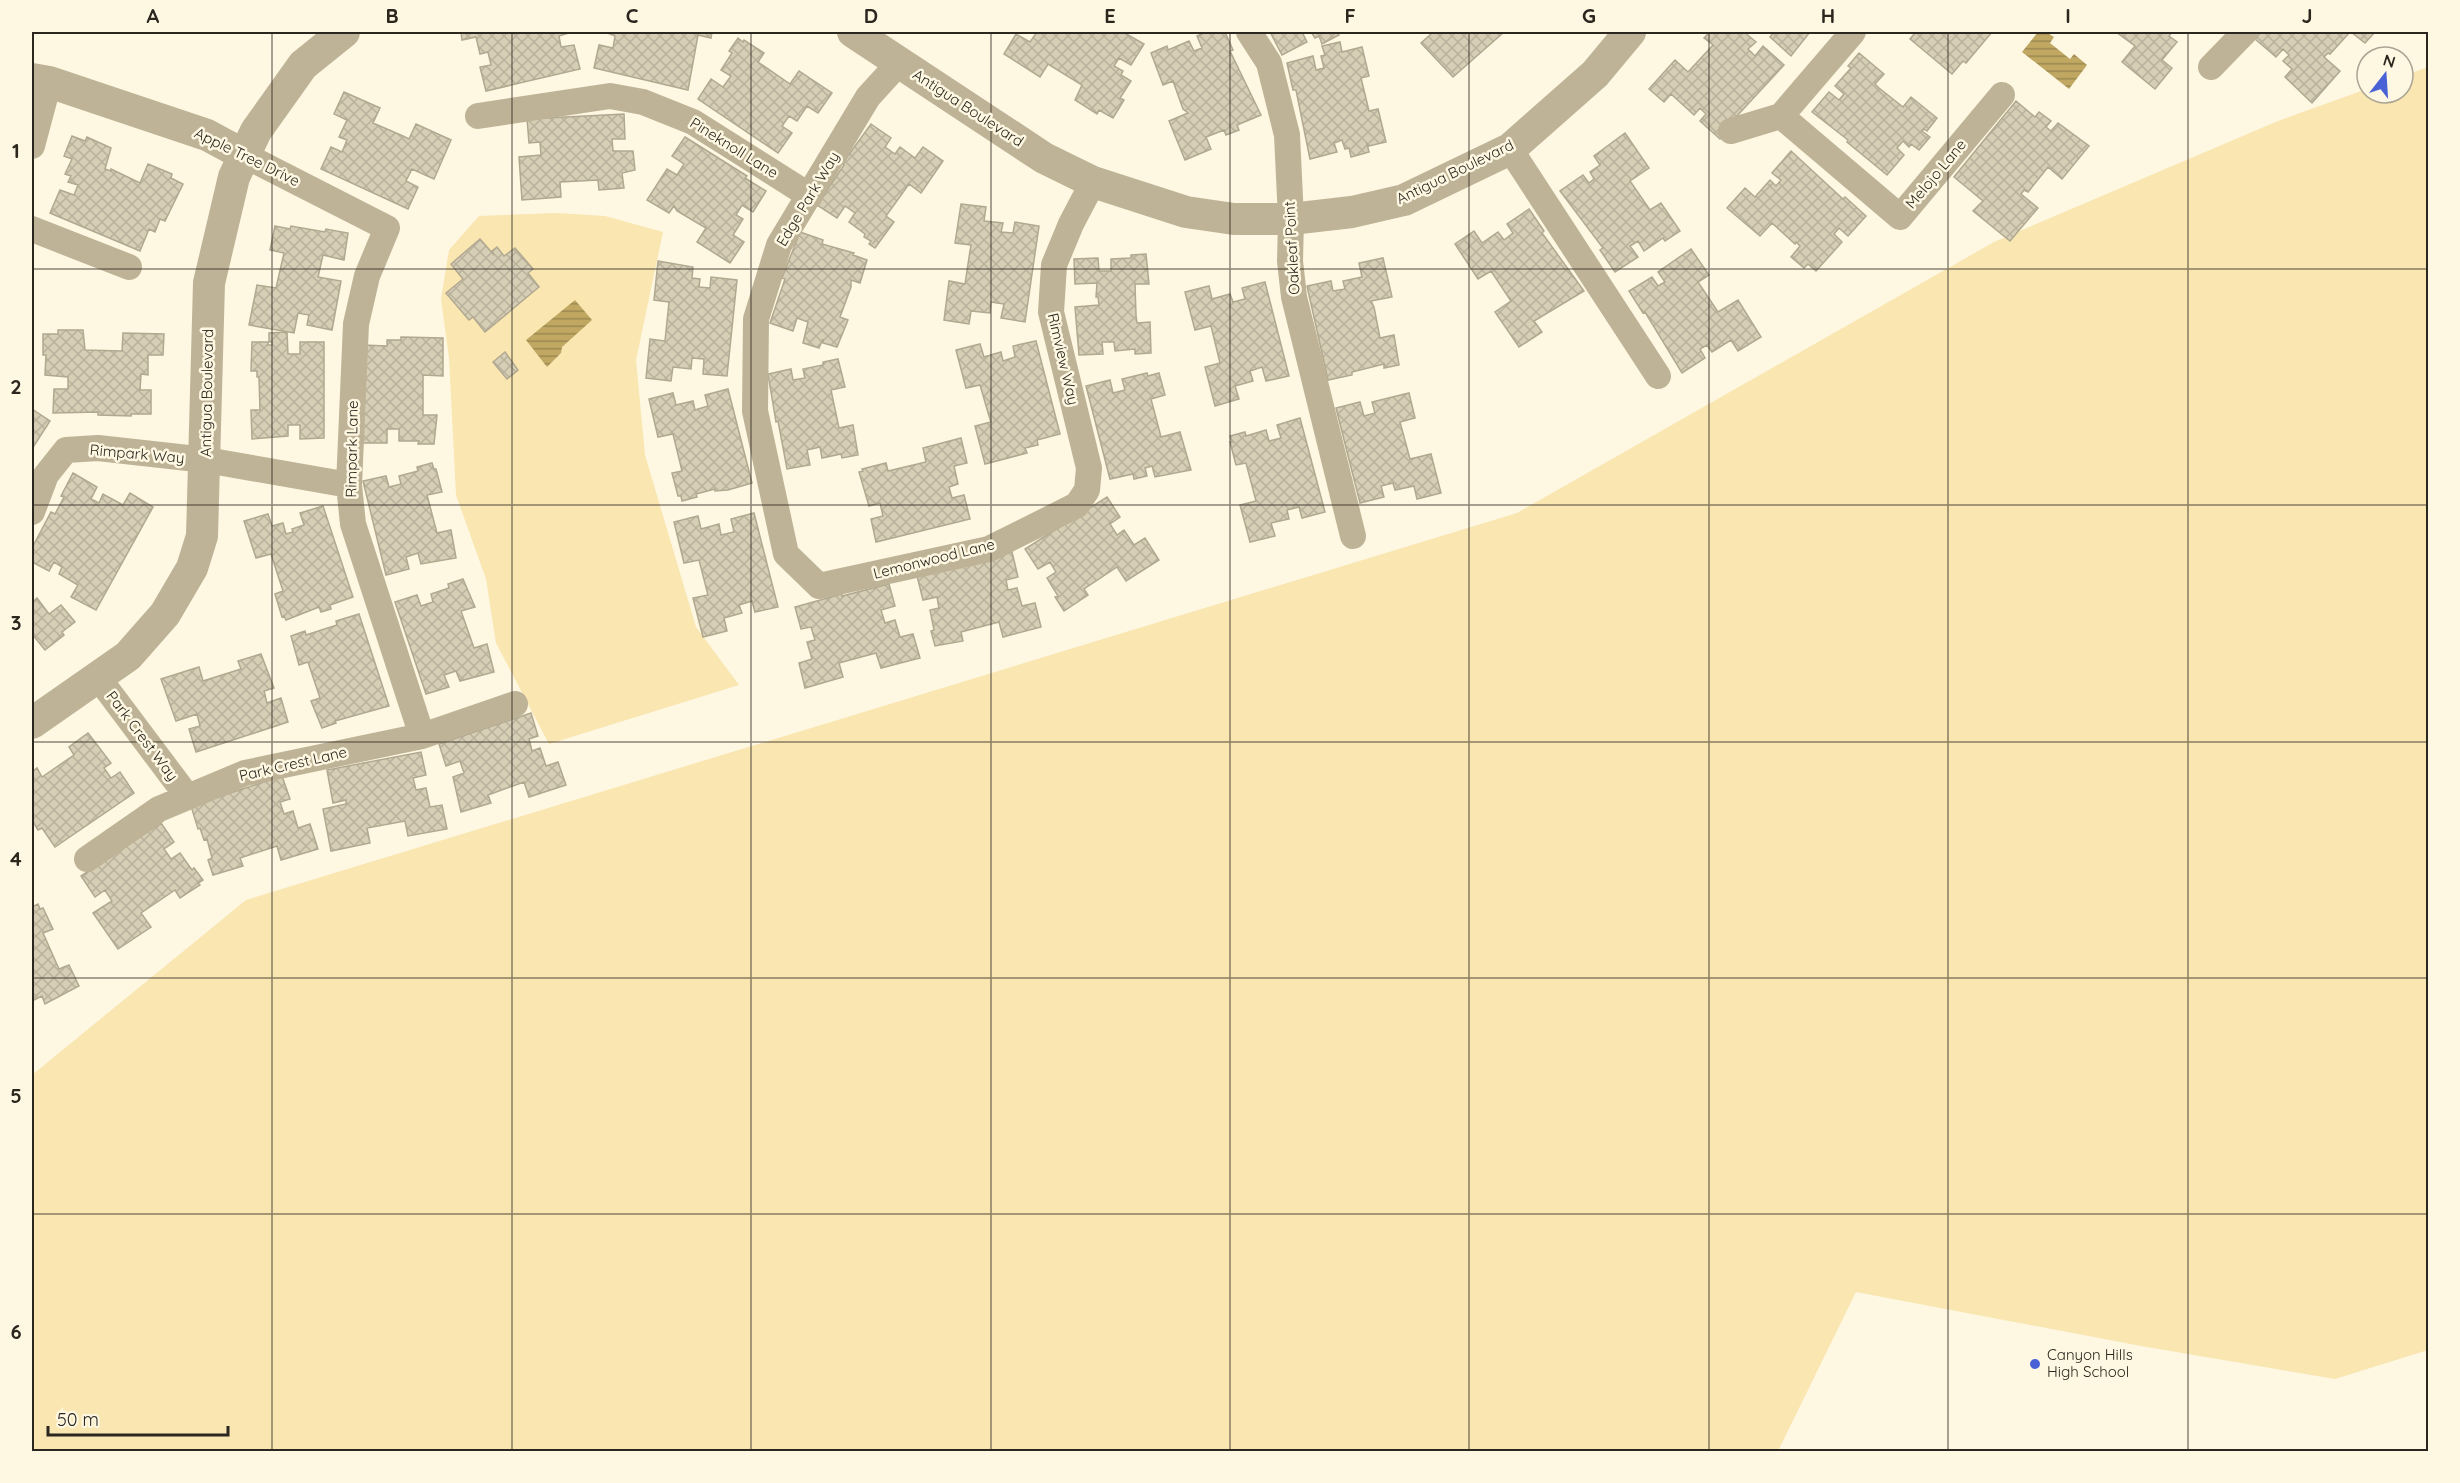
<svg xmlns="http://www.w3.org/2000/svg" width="2460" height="1483" font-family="Quicksand,sans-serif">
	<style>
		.green { fill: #f9e6b1 }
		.water { fill: url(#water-rules) }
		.building { fill: url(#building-cross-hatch); stroke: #b1a890; stroke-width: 1.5 }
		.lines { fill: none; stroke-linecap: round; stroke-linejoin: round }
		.minor { stroke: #beb396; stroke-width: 26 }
		.tertiary { stroke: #beb396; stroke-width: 32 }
		.grid { fill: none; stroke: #2b271e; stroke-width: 1.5; stroke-opacity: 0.55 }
		.poi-dot { fill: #4962d6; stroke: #fef7e2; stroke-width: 2 }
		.labels { text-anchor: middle; stroke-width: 5; stroke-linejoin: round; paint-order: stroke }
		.street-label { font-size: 15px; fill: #2b271e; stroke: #fef7e2 }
		.poi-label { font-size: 15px; fill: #2b271e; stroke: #fef7e2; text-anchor: start }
		.neatline { fill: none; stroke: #2b271e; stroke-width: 2 }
		.grid-label { font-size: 20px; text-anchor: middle; font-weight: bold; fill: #2b271e }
	</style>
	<defs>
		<pattern id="water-rules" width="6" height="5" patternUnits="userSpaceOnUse" patternTransform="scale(1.5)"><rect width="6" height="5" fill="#c0a762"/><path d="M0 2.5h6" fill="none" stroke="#9c8850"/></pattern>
		<pattern id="building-cross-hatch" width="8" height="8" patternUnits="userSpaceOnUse" patternTransform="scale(1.5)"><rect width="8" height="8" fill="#d7ceb6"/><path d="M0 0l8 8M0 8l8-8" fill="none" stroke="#b9b19c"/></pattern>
	</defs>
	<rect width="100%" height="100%" fill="#fef7e2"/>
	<path class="green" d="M2428 67V1350L2335 1379 2141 1346 1856 1292 1778 1451 32 1452V1075L246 900 1517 513 1994 242 2278 121 2367 89V93H2403V76Z
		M556 213 605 216 663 232 636 360 645 455 696 627 739 685 549 744 496 643 486 579 456 495 449 358 441 299 449 250 479 216Z"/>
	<path class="water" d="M2038 32H2046L2054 37 2050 43 2070 59 2074 54 2087 65 2069 89 2022 52Z
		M575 300 592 320 562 347 561 353 547 367 526 340Z"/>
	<path class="building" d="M461 32H569V33L559 36 561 47 574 45 580 69 486 91 480 67 491 65 488 52 480 54 476 37 462 40Z
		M605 32H712L711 38 698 35 688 90 594 68 599 45 613 48 615 36Z
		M1037 32H1123L1144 44 1131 65 1119 58 1114 66 1123 71 1121 75 1131 81 1120 98 1124 100 1113 118 1099 110 1097 114 1075 100 1082 85 1048 64 1040 77 1004 54 1016 34 1030 42Z
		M1206 32H1225L1233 50 1230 51 1261 115 1237 125 1239 130 1226 135 1224 130 1206 137 1211 149 1185 160 1169 121 1188 113 1183 109 1173 81 1163 85 1151 53 1167 46 1168 50 1189 41 1194 51 1202 48 1197 36Z
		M1270 32H1302L1307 42 1282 55Z
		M1311 32H1337L1339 35 1322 44 1319 36 1315 38Z
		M1429 32H1504L1453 77 1421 43 1431 34Z
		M1710 32H1744L1756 42 1748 49 1755 56 1763 46 1784 65 1735 118 1738 120 1720 139 1700 121 1706 114 1700 108 1694 115 1671 94 1664 102 1649 89 1675 60 1688 72 1713 45 1704 38Z
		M1774 32H1810L1791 56 1770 37Z
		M1916 32H1992L1966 63 1963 61 1952 74 1910 39Z
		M2116 32H2172L2169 36 2177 42 2162 60 2172 68 2155 89 2122 62 2135 46Z
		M2261 32H2350L2330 54 2328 53 2324 57 2340 71 2312 103 2285 77 2292 69 2283 61 2289 55 2283 49 2276 57 2255 39Z
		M2351 32H2375L2365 43Z
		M738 38 743 42 744 40 764 53 758 62 790 84 799 71 832 93 818 113 807 106 797 121 789 116 782 126 792 133 778 153 698 99 711 79 723 87 731 76 721 70 732 53 729 51Z
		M1340 42 1342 52 1362 47 1369 76 1361 78 1369 111 1378 109 1386 142 1369 146 1367 144 1369 152 1351 157 1349 148 1345 149 1342 140 1334 143 1337 152 1310 159 1296 90H1293L1287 63 1313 56 1316 70 1324 68 1321 56 1325 55 1322 46Z
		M1859 53 1884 74 1875 84 1879 88 1903 107 1911 97 1937 118 1927 131 1924 129 1922 131 1930 137 1919 150 1911 144 1909 147 1903 141 1897 148 1904 155 1887 175 1847 142 1848 140 1812 112 1829 92 1839 100 1844 94 1835 86 1851 68 1848 66Z
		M344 92 380 108 373 123 403 136 409 139 416 124 451 140 434 179 412 169 406 181 418 187 408 209 321 169 331 147 342 152 347 140 339 137 347 120 334 114Z
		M2016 101 2035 117 2039 112 2051 121 2046 127 2051 131 2058 123 2089 146 2062 179 2048 167 2028 192 2024 190 2021 194 2038 208 2010 241 1973 211 1983 201 1954 177Z
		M624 114 625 139H612L613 151H633L635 170 622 173 624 188 599 190 598 180 560 182 561 197 522 200 519 157 541 155 540 142 529 143 527 119Z
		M871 124 891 138 885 147 895 154 900 147 915 158 923 147 943 161 921 193 909 184 886 216 894 222 875 248 869 244 871 241 864 237 865 234 849 222 855 213 845 206 837 218 817 205 844 165 842 164Z
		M1625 133 1649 168 1630 181 1650 210 1661 203 1680 231 1665 241 1663 238 1644 251 1638 241 1630 246 1638 257 1615 272 1600 250 1603 248 1560 191 1583 175 1589 183 1594 179 1590 172 1600 165 1594 156Z
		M72 136 85 141 87 137 111 148 105 169 111 171V169L140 183 148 164 172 174 171 178 183 184 165 221 160 219 155 232 149 229 140 251 50 213 60 190 74 195 78 185 68 182 71 176 65 174 72 159 64 156Z
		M685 137 747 176 745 178 766 191 753 212 742 205 736 215 743 219 733 235 744 242 730 263 697 242 706 228 677 211 674 206 669 213 647 200 667 169 677 175 684 164 672 156Z
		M1791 151 1843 199 1845 197 1866 216 1848 236 1839 228 1834 234 1842 242 1816 271 1808 264 1804 268 1791 257 1800 246 1796 242 1795 244 1772 223 1760 236 1727 208 1745 188 1755 197 1770 180 1776 186 1781 180 1772 173Z
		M961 204 986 207 984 221 1003 223 1001 232 1013 233 1015 222 1039 226 1025 322 1001 318 1004 304 991 302 990 313 971 311 969 324 944 320 949 281 965 284 970 251 971 245 955 243Z
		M1529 209 1544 231 1542 233 1584 291 1534 321 1542 332 1519 347 1495 312 1511 301 1491 271 1478 279 1455 244 1474 231 1482 243 1498 232 1504 240 1513 233 1507 224Z
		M275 226 290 229 291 226 325 232 326 229 348 233 344 260 323 255 318 277 341 281 332 330 307 325 309 315 298 313 294 333 249 325 257 285 276 288 284 253 270 250Z
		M800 232 823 240 822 244 854 253 853 255 867 260 860 283 851 280V287L840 317 848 320 837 347 823 343V339L819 348 803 343 808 322 797 318 793 331 770 323 785 279 782 278Z
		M480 239 494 255 492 251 497 247 504 256 515 248 533 269 528 273 539 287 485 332 473 317 469 320 446 293 463 279 451 264Z
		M1691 249 1709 275 1698 282 1718 312 1738 300 1761 337 1738 351 1731 340 1712 352 1707 345 1700 349 1705 358 1682 373 1645 312 1643 313 1629 291 1652 277 1658 286 1665 282 1658 272Z
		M1146 254 1149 284H1135L1136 315 1137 323 1150 322 1151 353 1135 354V349L1115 351 1114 342H1102L1103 354 1079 355 1075 307 1099 305 1098 297H1096L1097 283 1075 284 1074 259 1098 258 1099 271H1111V259L1131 258V255Z
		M1383 258 1392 297 1371 301 1374 307 1380 338 1394 335 1399 365 1384 368V364L1352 372V375L1328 380 1307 286 1331 281 1333 291 1345 289 1343 281 1362 277 1359 263Z
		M658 261 693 267 692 278 700 279 699 287 710 288 711 277 737 280 727 376 703 374 704 359 692 358 691 369 673 367 671 381 646 378 650 339 665 341 669 302 654 300Z
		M1265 282 1289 376 1266 381 1262 367 1250 371 1253 381 1235 386 1239 399 1215 406 1205 367 1220 363 1211 326 1195 330 1185 292 1209 286 1212 299 1230 294 1233 302 1245 299 1242 288Z
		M58 330H83L85 350 122 351 123 333 164 334 163 355H148V375L141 374 140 390H151V414H131V416L98 415V412L53 413 54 389H68V377L45 375 46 355H43V334H58Z
		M287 332 288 354H300V342H324V438L300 439V425H288V436L252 439 251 410H260L259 377H257V371H251L252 342H268V345H272V342H269V333Z
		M401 337 443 338V376L423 375V415H437L434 444H418L419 441H399V429H387V443H362L364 345 387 346V340H401Z
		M1036 341 1060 434 1037 440 1038 445 1025 448 1027 453 985 464 975 426 991 422 989 416 980 385 966 388 956 350 980 344 984 357 1001 352 1003 361 1015 357 1013 346Z
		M505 352 518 370 507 379 493 362Z
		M838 359 845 387 831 390 839 428 853 425 858 455 842 458 841 454 822 458 820 447 807 450 810 465 787 469 778 421 776 422 768 374 791 369 793 380 805 378 803 369 823 365V362Z
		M1147 373 1148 376 1159 373 1165 395 1151 399 1161 437 1180 432 1191 470 1155 477 1152 466 1145 468 1147 476 1134 479 1133 474 1110 479 1086 386 1110 380 1113 393 1125 390 1122 379Z
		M728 389 752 483 728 490 715 491V489L696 494 697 497 682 501 681 496H678L672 473 682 471 673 434 658 437 649 399 673 393 676 405 693 401 695 410 708 406 705 395Z
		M1409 393 1415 418 1400 422 1410 459 1431 454 1441 493 1417 499 1414 486 1395 490 1393 483 1381 486 1384 497 1360 503 1336 408 1360 402 1364 416 1375 413 1372 402Z
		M32 409 50 421 32 449Z
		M1300 418 1325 512 1302 518 1299 507 1287 510 1289 519 1271 523 1275 536 1250 542 1240 505 1256 501 1246 463 1236 465 1230 442H1232L1230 436 1245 432 1246 436 1266 430 1269 441 1281 438 1277 425Z
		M961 438 967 463 954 466 958 484 949 487 952 498 964 495 970 519 876 542 871 519 883 516 880 503 869 506 859 472 863 471 862 469 886 463 888 471 926 462 923 448Z
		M432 463 434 469H436L442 492 427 495 437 533 451 530 456 558 421 564 418 553 406 557 409 569 386 575 363 481 386 476 389 487 401 484 399 476 418 471 417 467Z
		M73 473 97 487 91 499 99 503 103 494 123 505 130 493 153 507 96 610 71 597 78 585 59 574 62 567 54 562 49 571 32 562V548L51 512 55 514 64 497 61 496Z
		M1107 497 1120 517 1110 524 1117 535 1124 530 1134 545 1145 538 1159 560 1126 581 1117 567 1084 589 1088 595 1064 611 1055 597 1058 596 1047 578 1056 572 1050 562 1038 569 1025 549Z
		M323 506 353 597 330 605 331 609 321 612 319 607 286 620 284 616 282 617 275 594 283 591 271 554 256 558 244 521 268 514 272 526 283 523 286 534 293 532 292 529 304 525 300 513Z
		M754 513 778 607 755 612 752 601 739 605 742 613 724 618 727 631 703 637 693 598 708 595 699 560 684 563 674 522 698 516 701 529 719 524 721 535 734 532 731 519Z
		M1012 552 1018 577 1006 580 1008 590 1017 588 1022 606 1035 603 1041 627 1003 637 999 622 961 632 963 641 935 646 931 631 934 630 930 610 939 608 937 597 923 600 917 576Z
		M463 579 475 607 461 611 474 648 487 644 494 672 460 681 456 671 444 675 449 687 426 694 395 602 417 595 421 606 433 602 431 594 449 588 448 584Z
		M889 584 895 606 881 610 885 623 895 620 900 637 913 634 920 658 881 668 876 653 839 663 843 677 805 688 799 663 812 659 807 642 815 640 811 627 801 629 795 607 842 594V596Z
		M37 598 49 614 61 605 75 622 62 632 64 635 45 650 32 634V603Z
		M359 614 389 706 335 721 336 723 322 728 311 701 320 698 308 662 299 665 291 636 305 631 306 635 337 625 336 621Z
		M261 654 274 688 264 691 267 703 281 698 288 722 196 752 189 729 200 726 197 714 176 721 161 679 199 667 203 681 241 669 238 661Z
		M531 713 538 736 529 739 532 751 540 748 546 766 558 762 566 785 529 797 524 782 488 795 491 803 461 812 453 777 464 773 460 761 446 766 439 744Z
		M88 733 111 763 104 768 111 778 120 772 134 793 55 847 42 828 38 830 32 820V772L37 768 42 777 74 755 69 747Z
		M421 752 426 775 413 778 416 790 426 788 430 807 442 805 447 829 408 836 405 821 367 828 370 843 331 851 323 809 346 804V800L333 803 327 770Z
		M282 776 290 799 280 802 284 814 293 811 298 828 310 824 318 849 281 860 277 846 240 858 243 866 213 875 208 860 212 858 207 839 204 840 200 828 198 829 191 806Z
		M161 823 174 842 164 849 171 859 180 853 192 870 194 868 203 880 198 883 200 885 180 898 175 890 141 913 151 927 118 949 93 913 112 901 105 890 95 897 81 876Z
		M38 904 40 909 43 908 53 929 43 933 59 969 69 965 79 986 45 1004 42 996 32 1001V907Z"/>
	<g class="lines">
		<path class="minor" d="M1249 32 1269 63 1287 135 1291 219 1290 261 1294 297 1353 536
			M899 63 868 97 779 245 756 319 755 411 786 554 819 586 989 549 1077 505 1087 490 1089 468 1051 312 1054 265 1071 224 1093 182
			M2211 67 2245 32
			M478 116 610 96 643 102 693 122 810 196
			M1781 116 1900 217 2002 95
			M1731 131 1781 116 1853 32
			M32 146 49 82
			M1510 149 1658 376
			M246 156 387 228 367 276 356 324 349 485 353 524 422 736
			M32 229 129 267
			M32 512 46 475 66 450 98 448 206 460 349 485
			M97 676 187 796
			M87 859 159 809 245 773 422 736 515 704"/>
		<path class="tertiary" d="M853 32 1044 158 1093 182 1186 212 1234 219H1291L1352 212 1404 200 1510 149 1595 74 1630 32
			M32 79 49 82 207 135 246 156
			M32 723 128 656 165 614 192 568 202 536 209 283 234 177 256 131 303 65 344 32"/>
	</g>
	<path class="grid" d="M272 32V1452M512 32V1452M751 32V1452M991 32V1452M1230 32V1452M1469 32V1452M1709 32V1452M1948 32V1452M2188 32V1452M32 269H2428M32 505H2428M32 742H2428M32 978H2428M32 1214H2428"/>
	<circle class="poi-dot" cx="2035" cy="1364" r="6"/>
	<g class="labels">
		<g class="street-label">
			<text transform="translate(968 108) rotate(33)" y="5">Antigua Boulevard</text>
			<text transform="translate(734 148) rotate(32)" y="5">Pineknoll Lane</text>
			<text transform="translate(247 157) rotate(26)" y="5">Apple Tree Drive</text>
			<text transform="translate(1455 172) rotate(-26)" y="5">Antigua Boulevard</text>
			<text transform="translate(1936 174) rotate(-50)" y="5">Melojo Lane</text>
			<text transform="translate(808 199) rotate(-59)" y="5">Edge Park Way</text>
			<text transform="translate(1292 248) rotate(-93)" y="5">Oakleaf Point</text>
			<text transform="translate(1063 359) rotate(77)" y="5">Rimview Way</text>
			<text transform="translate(207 393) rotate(-89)" y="5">Antigua Boulevard</text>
			<text transform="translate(352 449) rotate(-89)" y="5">Rimpark Lane</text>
			<text transform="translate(137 454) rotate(5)" y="5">Rimpark Way</text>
			<text transform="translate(934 559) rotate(-14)" y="5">Lemonwood Lane</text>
			<text transform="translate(142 736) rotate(53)" y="5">Park Crest Way</text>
			<text transform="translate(293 764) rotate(-13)" y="5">Park Crest Lane</text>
		</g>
		<g class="poi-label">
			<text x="2047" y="1360">Canyon Hills<tspan x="2047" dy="17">High School</tspan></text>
		</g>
	</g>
	<rect width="2460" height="1483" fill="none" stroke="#fef7e2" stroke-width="66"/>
	<g transform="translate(2385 75) rotate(17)"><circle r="28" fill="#fef7e2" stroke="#aaa494" stroke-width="1.5"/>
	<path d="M0-4.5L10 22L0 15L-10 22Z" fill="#4962d6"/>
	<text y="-9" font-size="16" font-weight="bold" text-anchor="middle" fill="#2b271e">N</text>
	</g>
	<path d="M48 1426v9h180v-9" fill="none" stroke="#2b271e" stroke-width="3"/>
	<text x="57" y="1426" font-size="18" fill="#2b271e" stroke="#fef7e2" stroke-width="4.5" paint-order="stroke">50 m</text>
	<rect x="33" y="33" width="2394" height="1417" class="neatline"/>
	<g class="grid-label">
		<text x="153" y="23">A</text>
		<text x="392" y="23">B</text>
		<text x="632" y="23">C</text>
		<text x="871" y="23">D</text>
		<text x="1110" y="23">E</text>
		<text x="1350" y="23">F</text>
		<text x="1589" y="23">G</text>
		<text x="1828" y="23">H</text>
		<text x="2068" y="23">I</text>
		<text x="2307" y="23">J</text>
		<text x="16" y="158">1</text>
		<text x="16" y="394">2</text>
		<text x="16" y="630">3</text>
		<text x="16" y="866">4</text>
		<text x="16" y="1103">5</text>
		<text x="16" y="1339">6</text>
	</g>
</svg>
